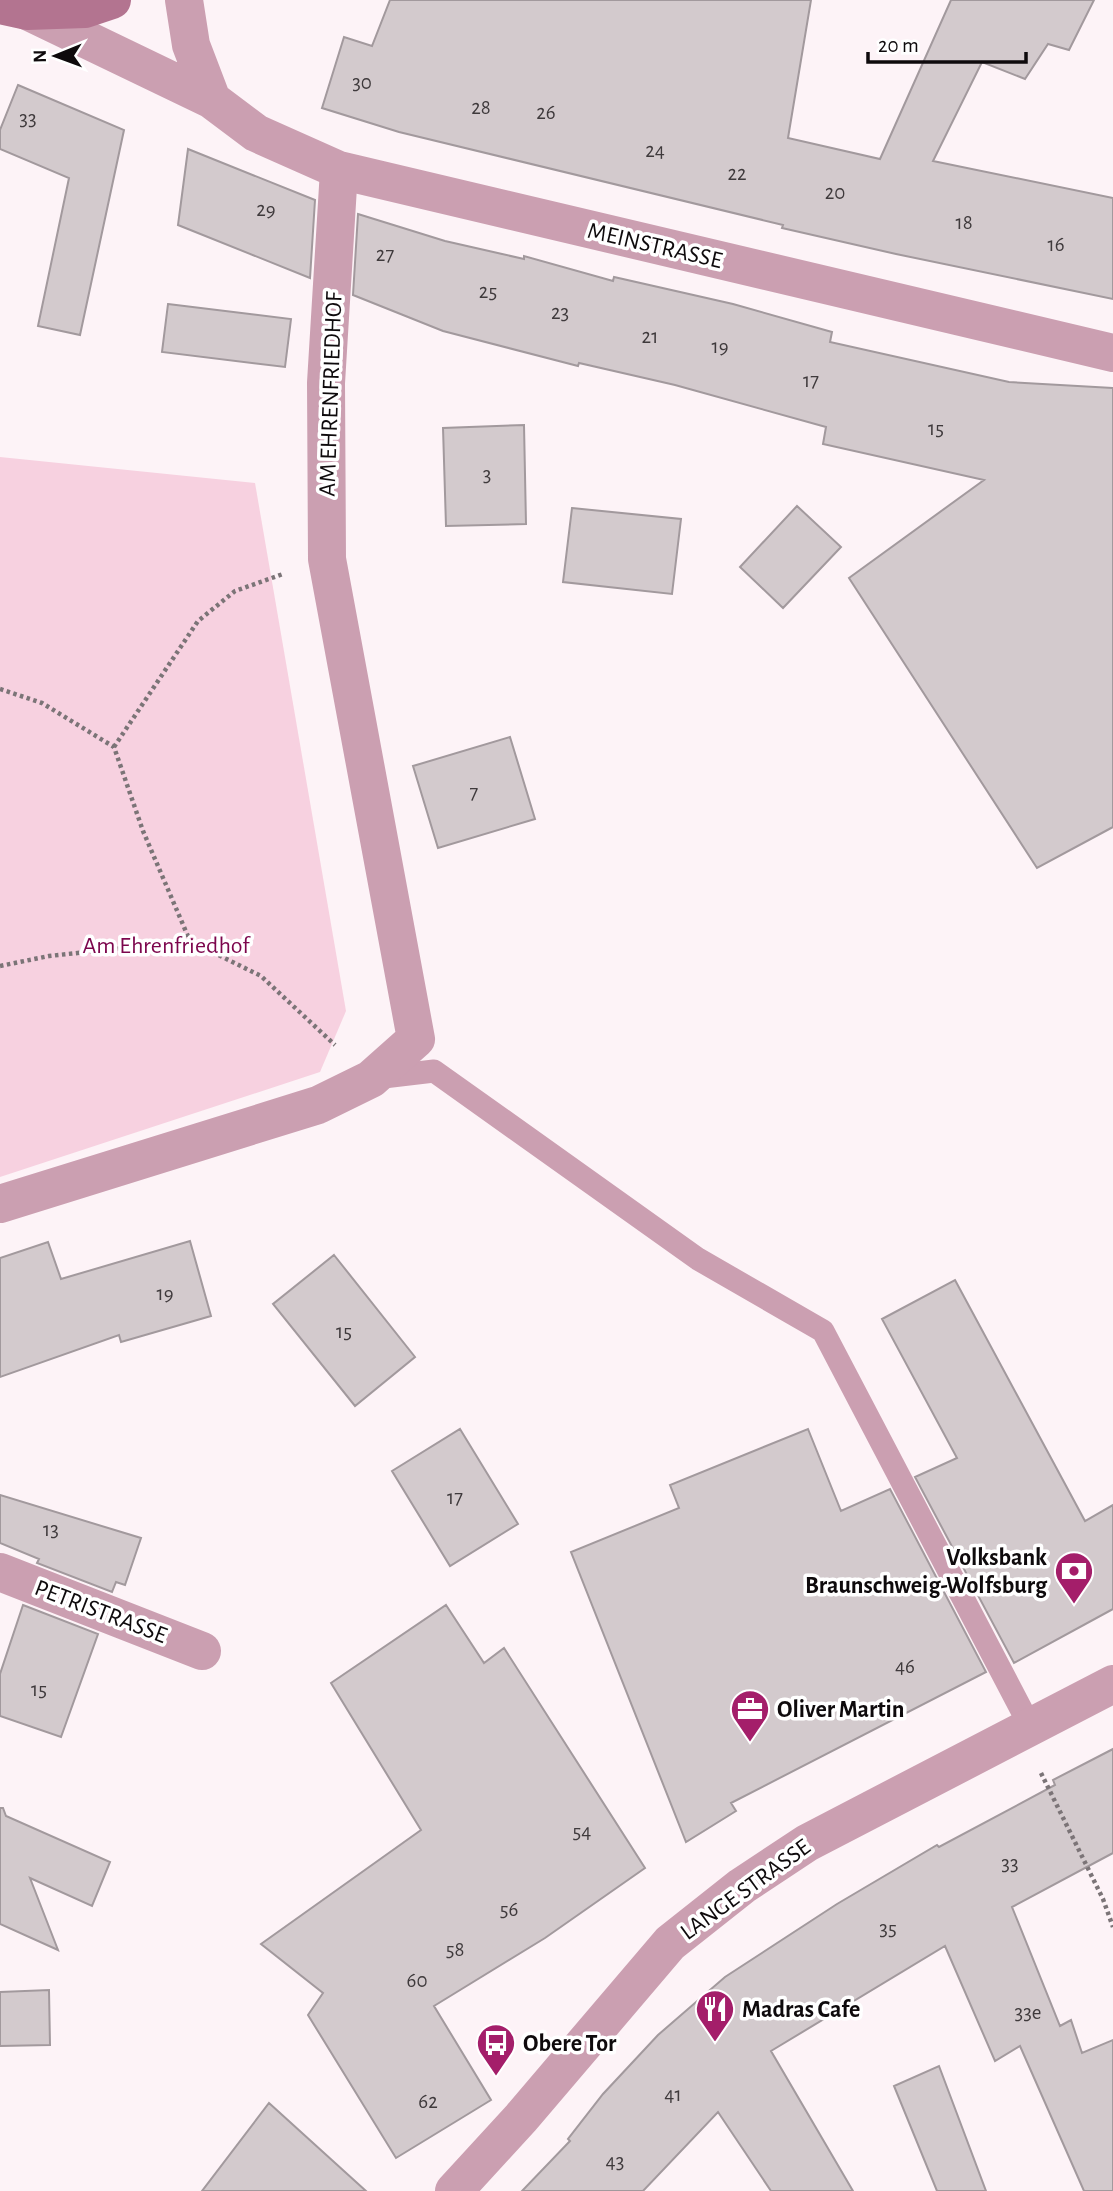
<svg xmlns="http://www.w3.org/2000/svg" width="1113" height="2191" font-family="'Alegreya Sans',sans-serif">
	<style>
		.green { fill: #f7d1e0 }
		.building { fill: #d3cacd; stroke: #a2999d; stroke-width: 2 }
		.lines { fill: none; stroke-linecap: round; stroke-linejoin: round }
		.path { stroke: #7b7477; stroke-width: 4.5; stroke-dasharray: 3.5 3.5; stroke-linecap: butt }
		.lane { stroke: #cb9fb1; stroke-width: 23 }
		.street { stroke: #cb9fb1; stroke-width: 38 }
		.secondary { stroke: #b37490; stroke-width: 38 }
		.labels { text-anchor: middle; stroke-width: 7; stroke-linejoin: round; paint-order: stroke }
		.number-label { font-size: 21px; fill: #3f3a3c }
		.street-label { font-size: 24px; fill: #0e0a0c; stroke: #fff }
		.park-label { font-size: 24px; fill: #7c064d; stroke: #fff }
		.poi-label { font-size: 24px; font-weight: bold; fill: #0e0a0c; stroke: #fff; text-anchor: start }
	</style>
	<rect width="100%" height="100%" fill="#fdf3f7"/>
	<path class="green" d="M0 457 255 483 346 1011 320 1072 0 1177Z"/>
	<path class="building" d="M390 0H811L788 138 880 159 951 0H1094L1069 50 1048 44 1025 79 982 62 933 161 1113 198V299L896 254 782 228 783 225 399 132 322 108 344 37 372 46Z
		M18 85 124 130 80 335 38 326 69 178 0 149V130Z
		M188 149 315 200 310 278 178 225Z
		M358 214 445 241 524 259V256L613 281 614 277 733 304 832 332 830 342 1009 382 1113 388V827L1037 868 849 578 984 480 823 444 826 427 675 385 579 363 578 366 443 331 353 295Z
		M168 304 291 319 285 367 162 352Z
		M524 425 526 524 446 526 443 428Z
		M797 506 841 547 783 608 740 567Z
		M572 508 681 519 672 594 563 582Z
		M510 737 535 819 438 848 413 766Z
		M190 1241 211 1316 121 1342 119 1335 0 1377V1258L48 1242 61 1279Z
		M334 1255 415 1357 355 1406 273 1304Z
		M955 1280 1085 1521 1113 1505V1609L1014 1663 915 1477 957 1458 882 1319Z
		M460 1429 518 1524 450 1566 392 1471Z
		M808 1429 841 1511 890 1489 986 1672 731 1803 736 1811 686 1842 571 1552 679 1508 670 1485Z
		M0 1495 141 1538 125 1585 116 1582 112 1592 37 1563 39 1559 0 1543Z
		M23 1605 98 1634 61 1737 0 1716V1674Z
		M446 1605 484 1663 504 1648 645 1868 545 1938 434 2006 491 2100 396 2158 308 2015 323 1993 261 1944 421 1830 331 1683Z
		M1113 1749V1853L1012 1907 1060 2026 1071 2020 1082 2053 1113 2040V2191H1084L1020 2046 995 2061 945 1946 771 2051 853 2191H771L718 2112 643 2191H522L570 2141 568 2139 603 2094 658 2035 725 1977 837 1904 937 1845 939 1847 1055 1785 1053 1780Z
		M0 1808H3L6 1816 110 1862 92 1906 30 1878 58 1950 0 1924Z
		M49 1990 50 2045 0 2046V1992Z
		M939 2066 986 2191H937L894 2086Z
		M269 2103 366 2191H202Z"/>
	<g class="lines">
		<path class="path" d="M0 689 42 703 114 747 143 831 190 941
			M114 747 198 621 235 591 283 574
			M0 966 49 956 190 941 261 976 335 1045
			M1041 1773 1103 1899 1113 1927"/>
		<path class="lane" d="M375 1078 434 1071 698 1259 823 1331 1030 1726"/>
		<path class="street" d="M184 0 191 45 212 100
			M27 11 212 100 256 133 339 170 1113 353
			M0 1204 318 1105 371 1079 416 1039 327 559 326 383 339 170
			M0 1572 202 1651
			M454 2191 521 2118 670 1943 742 1886 807 1843 1113 1684"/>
		<path class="secondary" d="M0 5 27 11 85 9 112 0"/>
	</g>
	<defs>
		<g id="bank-pin" transform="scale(2.0125)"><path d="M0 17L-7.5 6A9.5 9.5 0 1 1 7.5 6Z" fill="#a41e6a" stroke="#fff"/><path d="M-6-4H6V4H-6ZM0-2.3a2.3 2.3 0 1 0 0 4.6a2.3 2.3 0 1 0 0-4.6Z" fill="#fff"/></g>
		<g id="office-pin" transform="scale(2.0125)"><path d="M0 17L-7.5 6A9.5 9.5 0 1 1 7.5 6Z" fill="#a41e6a" stroke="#fff"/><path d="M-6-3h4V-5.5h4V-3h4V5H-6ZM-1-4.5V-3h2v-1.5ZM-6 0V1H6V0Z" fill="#fff"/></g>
		<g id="restaurant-pin" transform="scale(2.0125)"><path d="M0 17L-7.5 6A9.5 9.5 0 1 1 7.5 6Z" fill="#a41e6a" stroke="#fff"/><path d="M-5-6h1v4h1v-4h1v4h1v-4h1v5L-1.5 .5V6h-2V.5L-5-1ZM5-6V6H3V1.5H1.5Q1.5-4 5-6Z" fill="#fff"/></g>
		<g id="bus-pin" transform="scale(2.0125)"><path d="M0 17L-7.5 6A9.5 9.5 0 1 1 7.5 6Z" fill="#a41e6a" stroke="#fff"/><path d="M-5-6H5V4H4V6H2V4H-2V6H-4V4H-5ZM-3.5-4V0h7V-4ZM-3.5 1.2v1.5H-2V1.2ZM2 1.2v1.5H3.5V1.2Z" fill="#fff"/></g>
	</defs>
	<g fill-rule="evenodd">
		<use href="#bank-pin" x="1074" y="1571"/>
		<use href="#office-pin" x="750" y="1709"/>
		<use href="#restaurant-pin" x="715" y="2009"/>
		<use href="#bus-pin" x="496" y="2043"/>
	</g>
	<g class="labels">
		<g class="number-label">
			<text x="362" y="89">30</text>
			<text x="481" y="114">28</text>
			<text x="546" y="119">26</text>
			<text x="28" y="125">33</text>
			<text x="655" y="157">24</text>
			<text x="737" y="180">22</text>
			<text x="835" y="199">20</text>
			<text x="266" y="216">29</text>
			<text x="964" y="229">18</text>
			<text x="1056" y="251">16</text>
			<text x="385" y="261">27</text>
			<text x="488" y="298">25</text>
			<text x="560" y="319">23</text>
			<text x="650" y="343">21</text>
			<text x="720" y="353">19</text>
			<text x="811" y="387">17</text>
			<text x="936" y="435">15</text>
			<text x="487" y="481">3</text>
			<text x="474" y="799">7</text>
			<text x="165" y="1300">19</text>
			<text x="344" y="1338">15</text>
			<text x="455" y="1504">17</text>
			<text x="51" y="1536">13</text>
			<text x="905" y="1673">46</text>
			<text x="39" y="1696">15</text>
			<text x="582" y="1838">54</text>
			<text x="1010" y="1870">33</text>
			<text x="509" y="1916">56</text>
			<text x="888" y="1935">35</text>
			<text x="455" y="1956">58</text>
			<text x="417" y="1987">60</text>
			<text x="1028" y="2019">33e</text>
			<text x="673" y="2101">41</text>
			<text x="428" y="2108">62</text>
			<text x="615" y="2168">43</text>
		</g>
		<g class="street-label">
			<text transform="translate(655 245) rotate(13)" y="8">MEINSTRASSE</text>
			<text transform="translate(330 394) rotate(-88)" y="8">AM EHRENFRIEDHOF</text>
			<text transform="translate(101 1611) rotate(21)" y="8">PETRISTRASSE</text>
			<text transform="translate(745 1889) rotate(-36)" y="8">LANGE STRASSE</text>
		</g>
		<g class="park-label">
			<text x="166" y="953">Am Ehrenfriedhof</text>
		</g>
		<g class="poi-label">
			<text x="1047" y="1565" text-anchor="end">Volksbank<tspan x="1047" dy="28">Braunschweig-Wolfsburg</tspan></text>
			<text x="777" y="1717">Oliver Martin</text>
			<text x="742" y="2017">Madras Cafe</text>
			<text x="523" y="2051">Obere Tor</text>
		</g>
	</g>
	<g transform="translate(56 56) rotate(269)" stroke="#ffffff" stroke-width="5" paint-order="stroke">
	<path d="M0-5L12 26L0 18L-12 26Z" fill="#0e0a0c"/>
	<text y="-10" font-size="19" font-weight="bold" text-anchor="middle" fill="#0e0a0c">N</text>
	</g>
	<path d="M868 52v10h158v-10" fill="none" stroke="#0e0a0c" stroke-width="3.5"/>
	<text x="878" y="52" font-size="21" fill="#0e0a0c" stroke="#ffffff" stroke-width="5" paint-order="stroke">20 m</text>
</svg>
